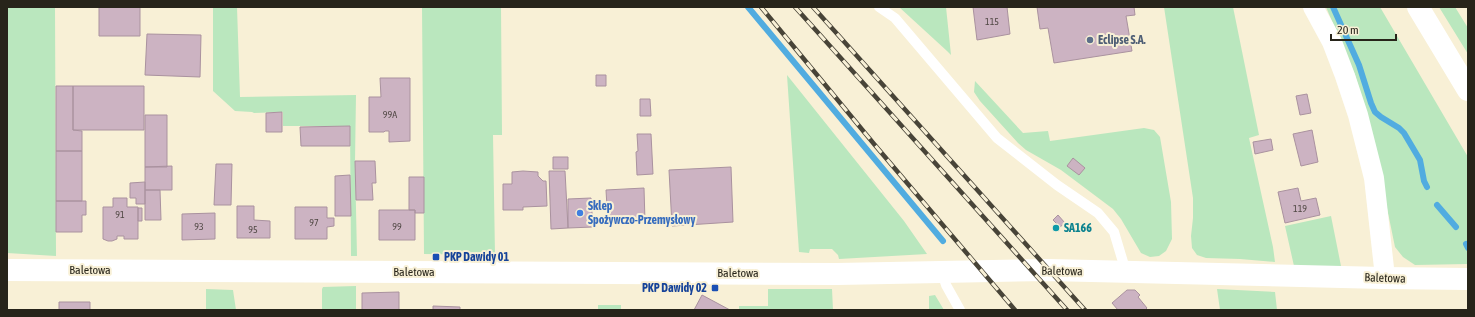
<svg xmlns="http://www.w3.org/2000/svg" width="1475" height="317" font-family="'Asap Condensed',sans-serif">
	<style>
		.green { fill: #bae7be }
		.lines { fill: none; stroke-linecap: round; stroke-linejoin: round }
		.stream { stroke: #51ace0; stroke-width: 6 }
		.building { fill: #ccb3c2; stroke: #aa929f }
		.service { stroke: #fff; stroke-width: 10 }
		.minor { stroke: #fff; stroke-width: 20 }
		.tertiary { stroke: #fff; stroke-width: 22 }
		.motorway { stroke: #fff; stroke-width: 22 }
		.rail-casing { stroke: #484438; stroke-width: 4.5 }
		.rail { stroke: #f8f0d6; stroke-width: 3; stroke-dasharray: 9; stroke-linecap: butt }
		.service-dot { fill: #5c6f8a; stroke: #f8f0d6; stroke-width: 1.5 }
		.shop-dot { fill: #3f7fe0; stroke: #f8f0d6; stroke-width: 1.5 }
		.culture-dot { fill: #0f9aa8; stroke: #f8f0d6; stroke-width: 1.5 }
		.transit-dot { fill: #1a4fb4; stroke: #f8f0d6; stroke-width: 1.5 }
		.labels { text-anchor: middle; stroke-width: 4; stroke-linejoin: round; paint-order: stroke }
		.number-label { font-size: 10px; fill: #504844 }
		.service-label { font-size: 12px; font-weight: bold; fill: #4e5e75; stroke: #f8f0d6; text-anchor: start }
		.shop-label { font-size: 12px; font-weight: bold; fill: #366cbe; stroke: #f8f0d6; text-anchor: start }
		.culture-label { font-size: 12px; font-weight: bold; fill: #0d838f; stroke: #f8f0d6; text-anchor: start }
		.transit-label { font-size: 12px; font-weight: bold; fill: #164399; stroke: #f8f0d6; text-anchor: start }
		.street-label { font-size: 12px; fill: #27241a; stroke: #f8f0d6 }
	</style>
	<rect width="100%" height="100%" fill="#f8f0d6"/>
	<path class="green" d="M7 7H55L56 256 7 253Z
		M213 7H237L240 97 356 95 355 161 357 256H351L350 126H283V112L254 113 252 112 235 111 213 91Z
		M422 7H501L502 135H493L495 255 424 254Z
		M899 7H946L951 55 947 51Z
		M1164 7H1233L1259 135 1249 138 1273 247 1275 262 1240 259 1206 258 1197 255 1192 248 1191 236 1193 218V198Z
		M1326 7H1380L1468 157V264L1415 265 1403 257 1395 247 1371 130 1355 75Z
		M1439 7H1455L1468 28V54Z
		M787 75 904 221 927 254 839 259 838 255 832 249H810L809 253 799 252Z
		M975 81 1023 133 1048 131 1050 141 1144 128 1154 130 1160 137 1171 202 1172 239 1166 251 1159 256 1150 257 1141 253 1121 219 1113 209 1061 170 1026 150 1018 143 980 101 974 92Z
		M1331 216 1341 266H1294L1285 226Z
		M356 286V310H322V289L323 287Z
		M206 289 233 290 236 310H206Z
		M768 289H832L833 310H739V306H768Z
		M1217 289 1275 292 1277 310H1220Z
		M935 295 944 310H929V296Z
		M598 305H621V310H598Z"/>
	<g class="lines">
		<path class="stream" d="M748 7 943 241
			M1333 7 1359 65 1371 103 1375 112 1381 117 1399 128 1404 133 1420 160 1424 181 1427 187
			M1437 205 1456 227
			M1466 244 1468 248"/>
	</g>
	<path class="building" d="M99 7H140V36H99Z
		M973 7H1007L1010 34 977 40Z
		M1037 7H1134L1135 15 1126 16 1132 51 1054 63 1048 28 1040 29Z
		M147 34 201 35 200 77 145 75Z
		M596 75H606V86H596Z
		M380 78H410V141L389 142V131H385L384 132H369V97H381Z
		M56 86H73V130L82 131V151H56Z
		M73 86H144V130H73Z
		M1307 94 1311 113 1300 115 1296 96Z
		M640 99H650L651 116H640Z
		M282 112V132H266V113Z
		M145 115H167V167H145Z
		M350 126V146H301L300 127Z
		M1312 130 1318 162 1301 166 1293 134Z
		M637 134H651L653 174 637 175 636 152 638 151Z
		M1271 139 1273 150 1255 154 1253 142Z
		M56 151H82V201H56Z
		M553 157H568V169H553Z
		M1073 158 1085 168 1079 175 1067 166Z
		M355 161H375L376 183H372L373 200H356Z
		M216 164H232L231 205H214Z
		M172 166V190H145V167Z
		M731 167 733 222 672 226 669 170Z
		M523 171 538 172V176L543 181H546L547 206 523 207V210H503V184H512V172Z
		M549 171H565L568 228 551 229Z
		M350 175 351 216H335V176Z
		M409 177H424V213H415V210H409Z
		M145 182V204H136V198H130V183Z
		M644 188 645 222 608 224 606 190Z
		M1298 188 1301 201 1316 198 1320 215 1285 223 1278 192Z
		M145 190H160L161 220H145Z
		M113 198H127V207H138V239H124V236H117V239L112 241H108L103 239V207H113Z
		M591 198 593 227 568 228V199Z
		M56 201H86V215H82V232H56Z
		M237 206H254V220L270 221V238H237Z
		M295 207H327V218H334V226L327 227V239H295Z
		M138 208H142V221H138Z
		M379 210H415V240H379Z
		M215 213V239L182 240V214Z
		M1058 215 1065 223 1060 227 1053 220Z
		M1127 290H1135L1140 295 1138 297 1147 308 1145 310H1118L1112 303Z
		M399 292V310H362V293Z
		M702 295 730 310H694Z
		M59 302H90V310H59Z
		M433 306 460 307V310H433Z"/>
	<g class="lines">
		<path class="service" d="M879 7 895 18 997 138 1057 185 1098 213 1114 232 1126 272
			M942 273 946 285 960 310"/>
		<path class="minor" d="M1313 7 1332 42 1345 76 1358 115 1374 178 1384 268 1383 278"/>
		<path class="tertiary" d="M7 270 837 274 1049 270 1383 278 1468 279"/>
		<path class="motorway" d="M1418 7 1468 90"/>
		<g class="rail-casing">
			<path id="rail" d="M761 7 874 144 1015 310
				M795 7 1067 310
				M813 7 1085 310"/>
		</g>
		<use href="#rail" class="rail"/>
	</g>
	<circle class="service-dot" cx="1090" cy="40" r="4"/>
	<circle class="shop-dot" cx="580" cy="213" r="4"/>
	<circle class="culture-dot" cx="1056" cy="228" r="4"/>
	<g class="transit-dot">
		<rect x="432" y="253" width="8" height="8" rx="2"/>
		<rect x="711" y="284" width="8" height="8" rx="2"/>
	</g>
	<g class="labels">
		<g class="number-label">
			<text x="992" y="25">115</text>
			<text x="390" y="118">99A</text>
			<text x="1300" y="212">119</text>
			<text x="120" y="218">91</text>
			<text x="314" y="226">97</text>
			<text x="199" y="230">93</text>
			<text x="397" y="230">99</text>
			<text x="253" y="233">95</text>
		</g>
		<g class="service-label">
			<text x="1098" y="44">Eclipse S.A.</text>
		</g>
		<g class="shop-label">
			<text x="588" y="210">Sklep<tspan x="588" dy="14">Spożywczo-Przemysłowy</tspan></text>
		</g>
		<g class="culture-label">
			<text x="1064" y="232">SA166</text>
		</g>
		<g class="transit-label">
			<text x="444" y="261">PKP Dawidy 01</text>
			<text x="707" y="292" text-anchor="end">PKP Dawidy 02</text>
		</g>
		<g class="street-label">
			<text x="90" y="274">Baletowa</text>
			<text transform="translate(1062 271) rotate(1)" y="4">Baletowa</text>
			<text x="414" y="276">Baletowa</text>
			<text x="738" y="277">Baletowa</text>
			<text transform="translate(1385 278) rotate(2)" y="4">Baletowa</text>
		</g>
	</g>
	<rect width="1475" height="317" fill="none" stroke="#27241a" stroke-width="16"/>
	<path d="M1331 34v6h65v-6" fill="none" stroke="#27241a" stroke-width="2"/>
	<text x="1337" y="34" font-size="12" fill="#27241a" stroke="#f8f0d6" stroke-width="3" paint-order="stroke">20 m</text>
</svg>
